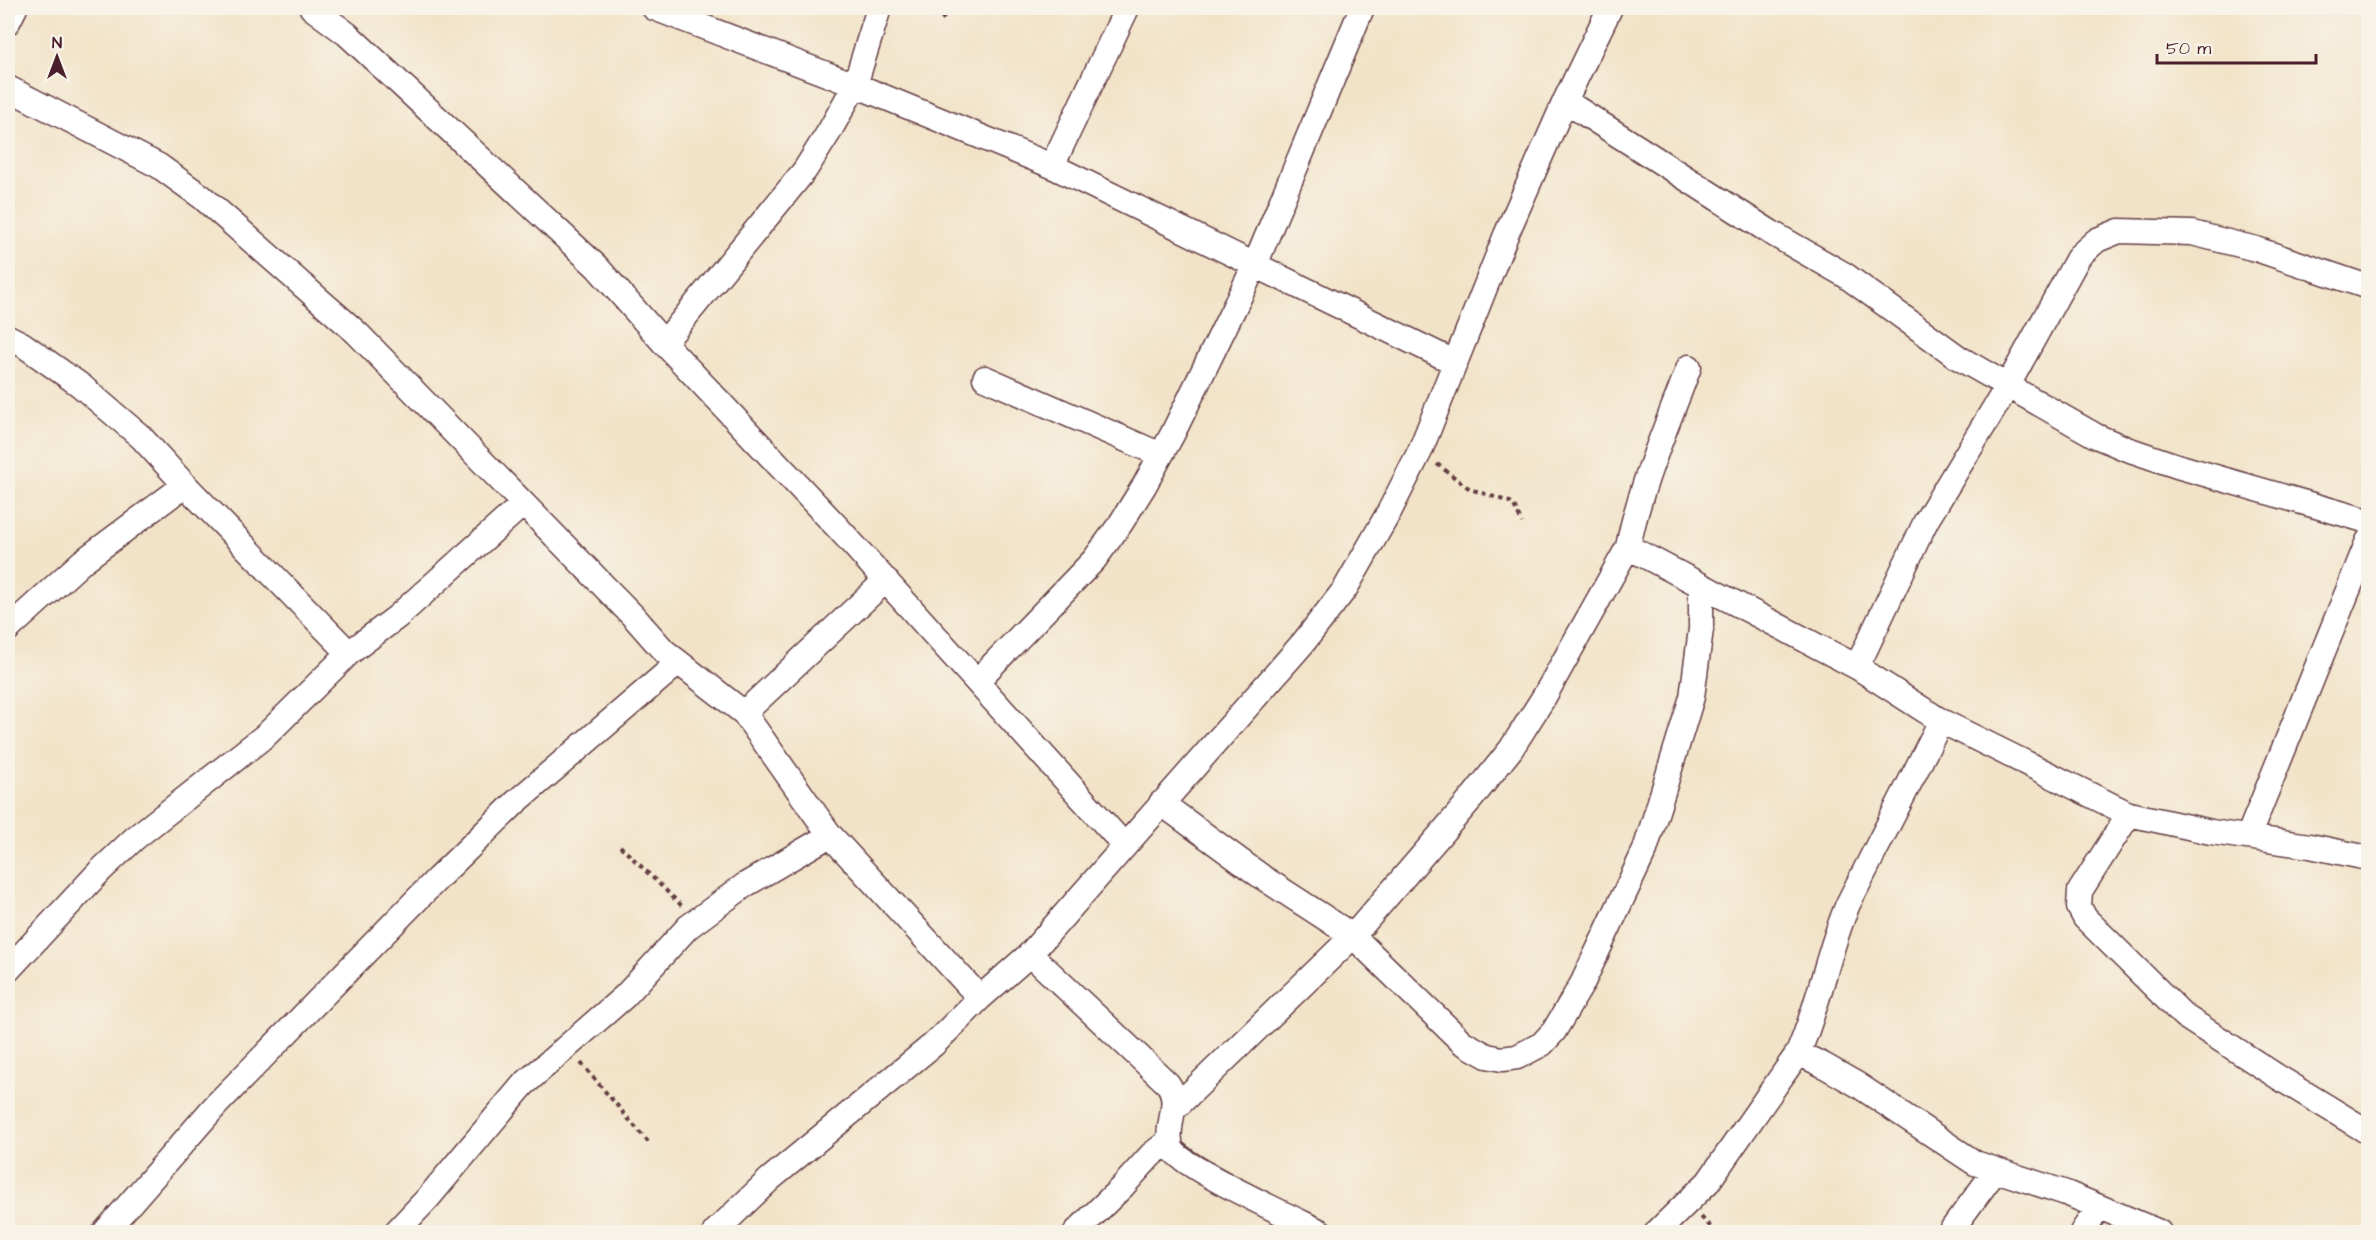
<svg xmlns="http://www.w3.org/2000/svg" width="2376" height="1240" font-family="'Architects Daughter',sans-serif">
	<style>
		.lines { fill: none; stroke-linecap: round; stroke-linejoin: round }
		.street-casing { stroke: #633c43; stroke-width: 27 }
		.path { stroke: #633c43; stroke-width: 4; stroke-dasharray: 4.5 4.5; stroke-linecap: butt }
		.street { stroke: #fff; stroke-width: 24 }
	</style>
	<rect width="100%" height="100%" fill="#f7f3e8"/>
	<filter id="ink" filterUnits="userSpaceOnUse"><feTurbulence type="fractalNoise" baseFrequency=".0167" numOctaves="2"/><feDisplacementMap in="SourceGraphic" scale="12" xChannelSelector="R" yChannelSelector="G"/><feConvolveMatrix kernelMatrix="1 2 1 2 8 2 1 2 1" color-interpolation-filters="sRGB"/></filter>
	<filter id="wash" filterUnits="userSpaceOnUse"><feTurbulence type="fractalNoise" baseFrequency=".008" numOctaves="4" result="noise"/><feDisplacementMap in="SourceGraphic" scale="24" xChannelSelector="R" yChannelSelector="G"/><feGaussianBlur stdDeviation="1.35" result="paint"/><feColorMatrix in="noise" values="0 0 0 0 0 0 0 0 0 0 0 0 0 0 0 0 0 1.4 0 .05"/><feComposite in="paint" operator="in"/></filter>
	<g filter="url(#wash)">
		<rect width="100%" height="100%" fill="#f2e3c8"/>
	</g>
	<g filter="url(#ink)">
		<g class="lines">
			<g class="street-casing">
				<path id="street" d="M312 8 347 34 597 267 664 343 840 530 1124 845
					M654 8 855 85 1052 166 1454 362
					M8 22 15 8
					M8 88 159 166 202 197 357 333 635 618 664 651 744 713 830 835 980 998
					M1565 101 1770 232 1845 275 1959 358 2096 436 2127 449 2177 466 2368 521
					M1052 166 1127 8
					M8 337 22 344 80 385 141 437 185 485 349 653
					M664 343 805 170 829 132 855 85 879 8
					M1689 367C1667 426 1640 485 1628 547L1857 667 1941 721 2129 814 2211 832 2310 846 2368 858
					M985 378 1161 455
					M8 629 83 561 185 485
					M1857 667 1926 521 2007 387 2079 256 2097 240 2119 231 2192 233 2256 249 2368 287
					M977 681 1094 560 1121 523 1144 486 1172 435 1255 265 1362 8
					M744 713 886 580
					M1941 721 1848 904C1827 953 1819 1006 1798 1053L1823 1065 1858 1085 1975 1163 2066 1193 2159 1232
					M1161 803 1262 877 1353 936 1471 799 1511 749 1544 697 1628 547
					M2129 814 2080 891 2079 907 2085 918 2184 1016 2278 1077 2368 1132
					M2248 837 2368 541
					M1030 954 1168 1084C1182 1103 1164 1126 1171 1147 1177 1165 1297 1220 1321 1232
					M8 970 100 871 135 838 266 735 349 653 397 617 523 504
					M1174 1109 1353 936 1462 1042 1487 1056 1502 1059 1517 1057 1542 1044 1554 1031 1582 984 1645 850 1692 697 1701 629V585
					M105 1232 216 1105 438 878 516 802 678 663
					M396 1232 428 1198 523 1085 625 996 688 927 745 885 830 835
					M715 1232 770 1179 934 1044 980 998 1030 954 1303 643 1345 589 1388 514 1420 451 1506 235 1565 101 1610 8
					M1076 1232 1123 1186 1151 1155 1170 1140
					M1657 1232 1708 1182 1798 1053
					M1950 1232 1995 1171
					M2082 1232 2098 1208"/>
			</g>
			<path class="path" d="M937 8 944 20
				M1437 464 1470 489 1513 503 1522 523
				M620 846 682 906
				M581 1063 649 1143
				M1701 1217 1716 1232"/>
			<use href="#street" class="street"/>
		</g>
	</g>
	<rect width="2376" height="1240" fill="none" stroke="#f7f3e8" stroke-width="30"/>
	<g transform="translate(57 57)" stroke="#f7f3e8" stroke-width="4.5" paint-order="stroke">
	<path d="M0-4.5L10 22L0 15L-10 22Z" fill="#4a1f2b"/>
	<text y="-9" font-size="16" font-weight="bold" text-anchor="middle" fill="#4a1f2b">N</text>
	</g>
	<path d="M2157 54v9h159v-9" fill="none" stroke="#4a1f2b" stroke-width="3"/>
	<text x="2166" y="54" font-size="18" fill="#4a1f2b" stroke="#f7f3e8" stroke-width="4.5" paint-order="stroke">50 m</text>
</svg>
